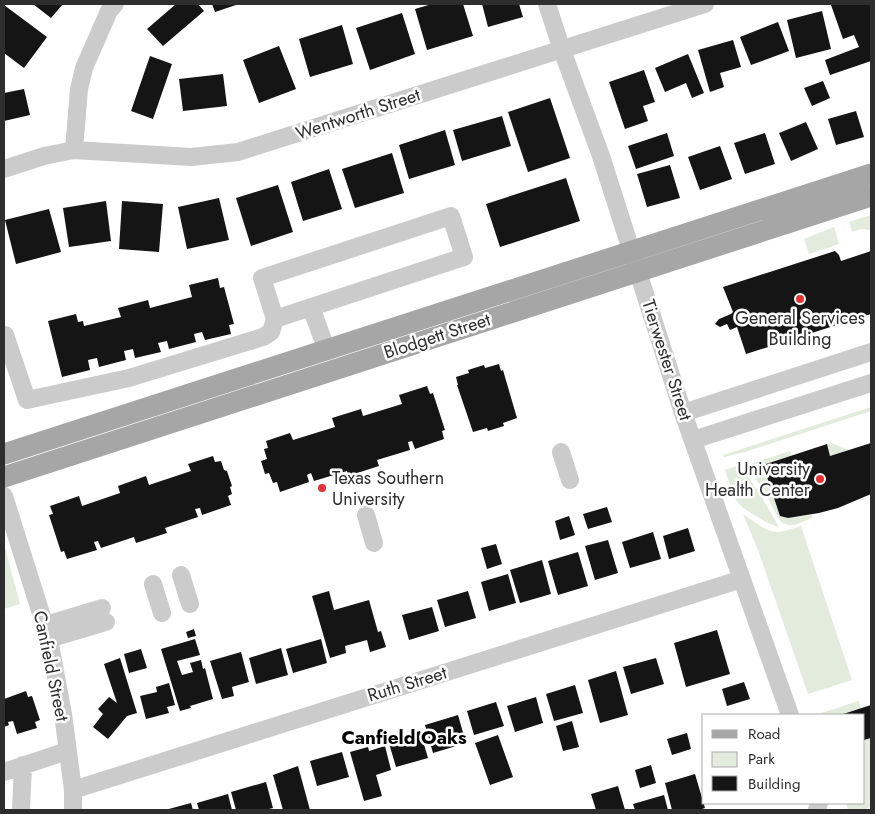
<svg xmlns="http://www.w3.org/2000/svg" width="875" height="814" font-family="Jost,sans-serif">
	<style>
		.green { fill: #e3ebdc }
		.building { fill: #151515 }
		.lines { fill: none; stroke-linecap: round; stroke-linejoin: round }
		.minor { stroke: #cbcbcb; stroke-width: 18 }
		.major { stroke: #a6a6a6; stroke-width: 21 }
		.poi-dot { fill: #e43134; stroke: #fff; stroke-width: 2 }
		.labels { text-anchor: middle; stroke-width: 5; stroke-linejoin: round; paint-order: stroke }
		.street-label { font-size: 18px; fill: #2e2e2e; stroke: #fff }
		.poi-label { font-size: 18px; fill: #2e2e2e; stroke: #fff }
		.neighbourhood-label { font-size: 19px; font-weight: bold; fill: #000; stroke: #fff }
	</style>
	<rect width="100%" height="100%" fill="#fff"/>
	<path class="green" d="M871 215V230L861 229 852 232 849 222Z
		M834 227 839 244 809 254 804 239Z
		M871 407V411L748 451 724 457 723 455Z
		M831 443 849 450 830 456 827 444Z
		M790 451 791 456 763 465 780 515 788 518 812 515V518L795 525H789L782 523 778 518 768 498 747 465Z
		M740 465 760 494 779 527C767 524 746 511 738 503 733 497 728 478 725 470Z
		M743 514C770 532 769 537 801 526L852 680 808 694 758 550Z
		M4 544 20 604 4 609Z
		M859 701 861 708 839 715H818V714Z
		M871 738V807L863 810H848L846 803H864V740Z"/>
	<path class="building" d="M33 4H63L51 18Z
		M176 4H198L204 11 163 46 147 29Z
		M212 4H239L215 12Z
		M432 4H463L473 36 427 50 415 9Z
		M482 4H519L523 17 488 27Z
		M835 4H871V61L830 75 825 60 859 47 854 35 843 39 831 5Z
		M4 5 47 37 24 68 4 53Z
		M822 11 831 49 796 58 787 20Z
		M402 13 415 54 370 70 356 28Z
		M778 22 789 51 751 65 740 37Z
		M342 25 353 64 310 77 299 39Z
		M733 40 741 67 720 73 724 87 710 92 698 50Z
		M279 46 296 89 259 103 243 60Z
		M688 54 704 93 692 98 686 83 665 92 655 68Z
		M150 56 172 64 153 119 131 111Z
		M644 70 655 102 643 106 648 121 625 129 609 82Z
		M223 74 227 106 183 111 179 79Z
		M823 81 830 98 812 106 804 88Z
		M24 89 30 115 4 121V93Z
		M550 98 570 158 528 172 508 112Z
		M856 111 864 137 836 145 828 119Z
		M502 116 511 146 462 161 453 130Z
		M806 122 818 149 791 161 779 133Z
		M445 130 455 165 409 179 399 145Z
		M667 133 674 156 636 169 628 146Z
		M765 133 775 164 745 174 734 143Z
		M720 146 732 179 700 190 688 157Z
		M392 153 404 193 355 208 342 169Z
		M670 165 680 198 647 207 637 174Z
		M329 169 342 209 303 221 291 182Z
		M566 178 580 221 500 247 486 204Z
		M278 185 293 232 251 246 236 198Z
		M219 198 229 240 187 249 178 207Z
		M106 201 111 241 69 247 63 208Z
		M122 201 163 204 159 252 119 249Z
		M49 209 61 252 16 264 5 220Z
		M835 251 839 255 841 261 871 251V314L746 354 737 327 730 330 727 324 720 327 715 324 719 319 731 314 733 312 723 287Z
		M218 278 220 288 224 287 234 324 229 325 231 334 205 340 202 332 194 334 196 342 169 349 167 341 158 343 161 352 135 358 133 349 124 351 126 360 99 367 97 358 88 360 90 370 62 377 48 321 76 314 78 322 83 321 84 326 121 317 118 308 148 300 150 308 192 297 189 285Z
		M499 364 501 371 503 370 505 377 517 418 503 423 504 426 488 431 487 428 473 432 457 385H458L456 377 469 373 468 370 484 365 485 368Z
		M427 386 430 394 433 393 445 430 442 431 444 439 415 449 412 441 408 442 410 450 377 460 379 466 348 476 347 471 314 481 311 473 307 475 309 482 280 492 277 482 273 483 269 473 265 474 261 461 267 459 264 449 268 448 266 441 290 433 293 440 335 427 332 418 361 409 363 416 402 404 399 395Z
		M871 443V494L838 508 819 513 788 518 780 516 763 465 827 444 830 456Z
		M213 456 215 462 221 461 224 470 227 471 232 486 230 487 232 494 228 496 231 505 202 515 200 508 195 509 198 517 165 528 167 533 136 543 134 537 101 548 98 541 94 542 97 550 67 559 64 551 61 552 49 515 53 514 50 506 79 496 82 506 120 493 118 486 146 476 149 485 191 471 188 464Z
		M607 507 612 522 588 529 583 514Z
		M569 516 575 535 560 540 555 521Z
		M688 528 695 551 669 559 663 536Z
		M653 532 661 559 630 568 622 542Z
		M608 540 618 573 595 580 585 546Z
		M496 544 502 564 487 569 481 548Z
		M578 552 588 586 558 595 548 561Z
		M542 560 551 594 520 603 510 570Z
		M508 574 516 603 489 611 481 582Z
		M329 591 334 610 369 600 378 632 381 631 386 647 370 652 367 640 345 646 346 653 330 658 312 596Z
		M468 591 476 618 445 627 437 600Z
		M432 607 439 631 409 640 402 615Z
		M194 629 196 636 188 638 186 632Z
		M717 630 730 674 686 687 674 643Z
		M195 639 200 655 177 661 182 675 193 672 190 663 201 660 203 669 205 668 213 699 190 706 191 708 180 711 161 649Z
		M321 639 327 663 293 673 286 649Z
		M281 648 288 675 256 684 249 658Z
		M141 649 147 668 129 673 124 654Z
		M241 652 249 682 232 687 234 696 222 699 210 661Z
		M120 658 137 713 127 716 108 739 93 727 103 714 98 709 109 697 117 703 104 664Z
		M656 658 664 684 631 694 623 667Z
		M616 671 628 715 600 723 588 680Z
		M744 682 750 699 727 706 722 689Z
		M169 683 175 705 167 707 169 713 146 719 140 696 157 692 156 687Z
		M575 685 583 713 554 721 546 694Z
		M26 691 28 697 32 696 40 720 35 722 37 728 17 734 13 721 8 722 9 725 4 727V699Z
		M536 697 543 723 515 732 507 706Z
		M496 702 504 726 474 735 467 711Z
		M871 705V738L864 740V715H840Z
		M458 715 466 743 433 753 425 725Z
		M572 721 579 747 563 751 556 726Z
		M420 731 428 758 396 767 388 740Z
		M687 733 691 749 672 755 667 739Z
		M498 735 513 777 490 785 475 743Z
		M385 746 391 770 376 775 382 796 364 801 350 752 368 747 369 751Z
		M342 752 349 777 317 786 310 761Z
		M651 765 656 783 640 788 635 770Z
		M298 766 310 810H283L273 775Z
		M695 774 705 808 699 810H672L665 783Z
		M266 782 273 808 265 810H236L231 792Z
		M618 786 625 810H596L591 794Z
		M228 794 232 810H199L197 803Z
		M664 795 668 810H635L633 804Z
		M191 803 193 810H165Z"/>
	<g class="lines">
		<path class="minor" d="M547 4 562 50 601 156 683 413 790 715
			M74 150 79 89 84 68 109 11 115 4
			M4 169 44 156 74 150 191 157 238 152 705 4
			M451 216 464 257 275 319 262 278Z
			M311 307 327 351
			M4 335H5L27 400 129 378 263 337 271 332 275 319
			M683 413 871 352
			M693 440 871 383
			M561 452 570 480
			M4 496 49 639 63 714 73 790V810
			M366 515 374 543
			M181 575 190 604
			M153 584 162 613
			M45 625 102 608
			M49 639 106 622
			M4 772 67 751
			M73 790 742 579
			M21 810 23 765
			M817 810 819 803"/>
		<path class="major" d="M4 454 871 174
			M4 477 871 196"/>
	</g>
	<g class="poi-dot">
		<circle cx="800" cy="299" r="5"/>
		<circle cx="820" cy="479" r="5"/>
		<circle cx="322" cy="488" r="5"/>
	</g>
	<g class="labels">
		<g class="street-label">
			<text transform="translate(358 114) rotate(-18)" y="6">Wentworth Street</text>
			<text transform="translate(437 336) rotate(-18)" y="6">Blodgett Street</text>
			<text transform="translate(667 360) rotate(72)" y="6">Tierwester Street</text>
			<text transform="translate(51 666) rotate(78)" y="6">Canfield Street</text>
			<text transform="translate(407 684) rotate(-17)" y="6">Ruth Street</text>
		</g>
		<g class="poi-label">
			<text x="800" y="324">General Services<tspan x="800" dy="21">Building</tspan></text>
			<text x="810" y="475" text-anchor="end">University<tspan x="810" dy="21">Health Center</tspan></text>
			<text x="332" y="484" text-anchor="start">Texas Southern<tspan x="332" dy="21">University</tspan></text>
		</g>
		<g class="neighbourhood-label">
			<text x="404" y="744">Canfield Oaks</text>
		</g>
	</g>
	<rect width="875" height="814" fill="none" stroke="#2e2e2e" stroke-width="10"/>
	<rect x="702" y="714" width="162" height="90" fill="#ffffff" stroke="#ababab"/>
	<rect x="712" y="730" width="25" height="8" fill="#a6a6a6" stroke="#ababab"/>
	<text x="748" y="739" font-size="15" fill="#2e2e2e">Road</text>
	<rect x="712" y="752" width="25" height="15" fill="#e3ebdc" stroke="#ababab"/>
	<text x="748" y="764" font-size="15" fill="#2e2e2e">Park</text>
	<rect x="712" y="776" width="25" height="15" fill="#151515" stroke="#ababab"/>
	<text x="748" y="789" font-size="15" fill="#2e2e2e">Building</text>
</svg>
